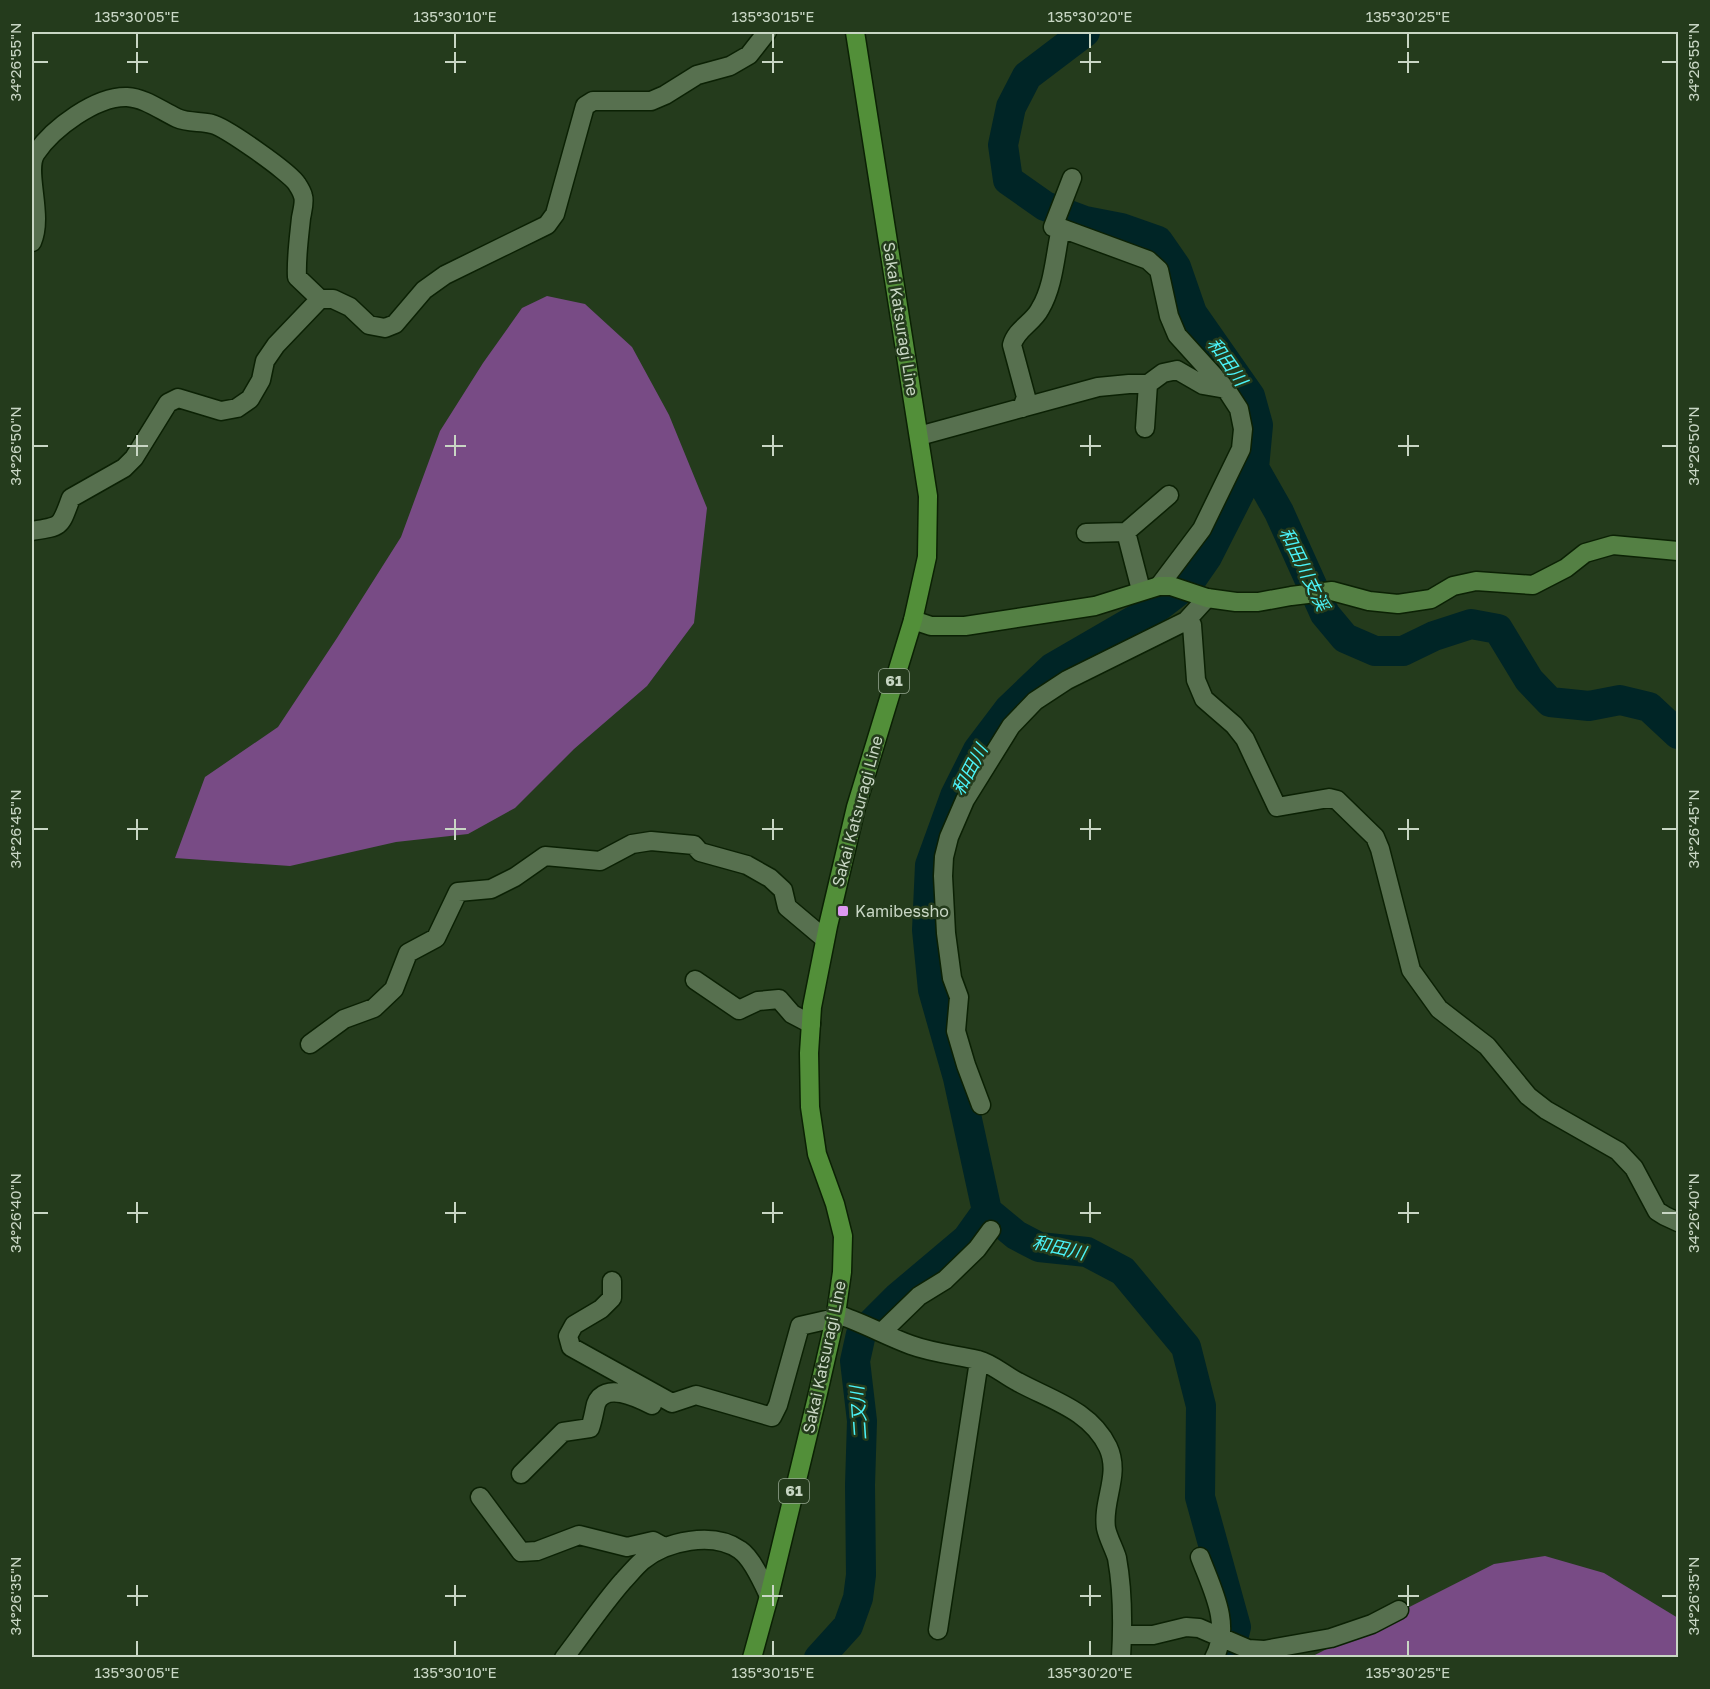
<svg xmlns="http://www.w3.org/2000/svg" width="1710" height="1689" font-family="'Golos Text','Noto Sans JP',sans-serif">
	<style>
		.forest { fill: #784b85 }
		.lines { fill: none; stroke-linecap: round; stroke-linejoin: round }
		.river { stroke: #002526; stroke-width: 30 }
		.street-casing { stroke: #0b2104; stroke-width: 21 }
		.secondary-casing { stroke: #0b2104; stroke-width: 21 }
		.primary-casing { stroke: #0b2104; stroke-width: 21 }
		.street { stroke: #57704f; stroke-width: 18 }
		.secondary { stroke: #548044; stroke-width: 18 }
		.primary { stroke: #528f39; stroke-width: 18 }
		.ticks { fill: none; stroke: #c8d6c4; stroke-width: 2 }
		.poi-dot { fill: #de98f2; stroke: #243b1c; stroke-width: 2 }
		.labels { text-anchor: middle; stroke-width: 5; stroke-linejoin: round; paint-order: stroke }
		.shield { fill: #243b1c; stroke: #97a892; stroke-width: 1.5 }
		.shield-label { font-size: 15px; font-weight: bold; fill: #c8d6c4 }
		.street-label { font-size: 16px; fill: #c8d6c4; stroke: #243b1c }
		.poi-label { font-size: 16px; fill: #c8d6c4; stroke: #243b1c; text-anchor: start }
		.water-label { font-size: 18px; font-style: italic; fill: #4bf3f8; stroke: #243b1c }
		.neatline { fill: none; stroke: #c8d6c4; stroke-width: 2 }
		.ticks-label { font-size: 15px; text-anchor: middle; fill: #c8d6c4 }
	</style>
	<rect width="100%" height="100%" fill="#243b1c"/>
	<path class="forest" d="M547 296 585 304 632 347 669 415 707 508 694 623 647 686 574 749 515 808 468 834 396 842 290 866 175 858 205 777 278 727 337 638 401 537 440 431 483 363 522 308Z
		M1545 1556 1604 1573 1678 1618V1657L1309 1658 1494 1564Z"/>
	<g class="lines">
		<path class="river" d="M1085 32 1027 76 1011 107 1003 145 1008 180 1045 206 1085 221 1121 228 1158 241 1176 267 1192 313 1250 396 1258 425 1254 468 1241 490 1207 557 1189 583 1159 606 1052 668 1009 709 978 750 955 796 930 865 927 930 933 990 958 1078 987 1211 1016 1235 1039 1247 1087 1252 1123 1271 1186 1347 1201 1406 1200 1497 1236 1627 1228 1658
			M1254 468 1279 512 1325 614 1345 638 1375 651H1403L1434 636 1471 624 1498 629 1529 680 1550 702 1589 706 1620 700 1649 707 1678 734
			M819 1658 848 1626 858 1598 861 1575 860 1485 862 1421 855 1361 861 1334 897 1298 967 1239 987 1211"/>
		<g class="street-casing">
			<path id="street" d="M1072 178 1053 227 1061 228 1148 260 1159 270 1169 316 1177 335 1226 389 1239 409 1243 429 1241 449 1202 529 1159 586
				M32 242C44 215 24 170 36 153 53 128 96 96 127 97 145 98 160 110 177 118 188 123 201 121 212 124 225 127 291 173 297 184 299 187 302 192 303 196 305 202 302 212 301 218 299 238 296 258 297 277L320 299
				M1148 384 1163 373 1177 370 1203 385 1226 389
				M1022 408 1026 397 1012 345C1016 329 1033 323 1040 309 1054 286 1055 254 1061 228
				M919 436 1098 387 1129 384H1148L1145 428
				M32 531C63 526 60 527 71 498L124 468 134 458 168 403 178 398 221 411 237 408 250 399 261 380 265 361 276 345 320 299H333L350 307 369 325 385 328 395 324 424 290 445 275 547 225 555 214 585 106 593 101H651L665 95 697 75 730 66 749 55 767 32
				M1126 532 1141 590
				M1086 533 1126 532 1169 495
				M1186 621 1207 598
				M695 980 739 1010 758 1001 779 999 792 1014 811 1024
				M310 1044 344 1019 374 1008 394 989 408 953 436 938 458 892 491 889 515 877 545 856 600 861 632 844 651 841 694 845 700 852 747 865 770 878 783 890 787 907 825 939
				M981 1105 966 1065 956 1031 959 997 952 978 946 933 943 876 944 857 949 837 965 800 1011 726 1035 701 1067 680 1186 621 1192 625 1196 680 1204 699 1234 725 1245 739 1277 807 1329 798 1337 800 1375 837 1380 849 1411 970 1439 1009 1487 1046 1528 1096 1546 1110 1618 1151 1634 1168 1657 1211 1665 1216 1678 1222
				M612 1281V1298L601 1309 574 1325 568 1336 571 1347 672 1403 696 1395 772 1417 778 1405 800 1326 835 1318
				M836 1314C862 1322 886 1336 911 1345 933 1353 956 1355 978 1360 993 1364 1004 1375 1018 1382 1051 1400 1090 1410 1108 1447 1121 1475 1102 1500 1106 1528 1108 1538 1114 1548 1117 1558 1123 1591 1123 1624 1121 1658
				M883 1331 919 1296 945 1280 977 1249 991 1230
				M521 1474 563 1432 590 1428C593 1420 594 1412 596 1404 604 1381 638 1398 652 1405
				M480 1497 521 1552 537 1551 579 1535 627 1547 653 1541 664 1547
				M1200 1557C1212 1589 1232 1625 1214 1658
				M938 1630 979 1361
				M1122 1635H1153L1186 1627 1199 1628 1248 1649 1264 1650 1331 1638 1372 1624 1399 1610
				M564 1658C584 1632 602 1605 623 1581 629 1575 635 1567 642 1561 666 1541 713 1531 740 1550 752 1558 763 1583 769 1596"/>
		</g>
		<g class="secondary-casing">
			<path id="secondary" d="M913 620 931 626H965L1095 606 1159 586H1171L1207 598 1236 602H1258L1291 596 1332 591 1369 601 1398 604 1431 599 1453 586 1476 581 1533 585 1566 568 1585 553 1613 545 1678 551"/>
		</g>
		<g class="primary-casing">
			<path id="primary" d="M752 1658 769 1596 818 1393 836 1314 842 1272 843 1236 835 1204 817 1154 810 1107 809 1053 812 1007 828 926 856 807 913 620 927 557 928 496 855 32"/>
		</g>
		<use href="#street" class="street"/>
		<use href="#secondary" class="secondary"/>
		<use href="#primary" class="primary"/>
	</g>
	<path class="ticks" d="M137 33V48M455 33V48M773 33V48M1090 33V48M1408 33V48M137 52V73M455 52V73M773 52V73M1090 52V73M1408 52V73M33 62H48M127 62H148M445 62H466M762 62H783M1080 62H1101M1398 62H1419M1662 62H1677M137 435V456M455 435V456M773 435V456M1090 435V456M1408 435V456M33 446H48M127 446H148M445 446H466M762 446H783M1080 446H1101M1398 446H1419M1662 446H1677M137 819V840M455 819V840M773 819V840M1090 819V840M1408 819V840M33 829H48M127 829H148M445 829H466M762 829H783M1080 829H1101M1398 829H1419M1662 829H1677M137 1202V1223M455 1202V1223M773 1202V1223M1090 1202V1223M1408 1202V1223M33 1213H48M127 1213H148M445 1213H466M762 1213H783M1080 1213H1101M1398 1213H1419M1662 1213H1677M137 1585V1606M455 1585V1606M773 1585V1606M1090 1585V1606M1408 1585V1606M33 1596H48M127 1596H148M445 1596H466M762 1596H783M1080 1596H1101M1398 1596H1419M1662 1596H1677M137 1641V1656M455 1641V1656M773 1641V1656M1090 1641V1656M1408 1641V1656"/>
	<rect class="poi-dot" x="837" y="905" width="12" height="12" rx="3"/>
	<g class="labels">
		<g class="shield">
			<rect x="879" y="669" width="30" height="24" rx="4.5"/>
			<rect x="779" y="1479" width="30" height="24" rx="4.5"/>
		</g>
		<g class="shield-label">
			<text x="894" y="686">61</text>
			<text x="794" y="1496">61</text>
		</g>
		<g class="street-label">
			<text transform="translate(901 319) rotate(81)" y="6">Sakai Katsuragi Line</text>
			<text transform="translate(857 811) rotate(-75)" y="6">Sakai Katsuragi Line</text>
			<text transform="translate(824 1357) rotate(-78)" y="6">Sakai Katsuragi Line</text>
		</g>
		<g class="poi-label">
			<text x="855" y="917">Kamibessho</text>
		</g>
		<g class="water-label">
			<text transform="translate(1227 362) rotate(55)" y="6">和田川</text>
			<text transform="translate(1304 569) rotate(64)" y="6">和田川支渓</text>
			<text transform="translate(970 770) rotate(-62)" y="6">和田川</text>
			<text transform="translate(1059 1248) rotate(13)" y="6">和田川</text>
			<text transform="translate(859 1413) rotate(-94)" y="6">二又川</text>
		</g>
	</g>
	<rect width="1710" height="1689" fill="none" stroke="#243b1c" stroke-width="66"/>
	<rect x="33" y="33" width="1644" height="1623" class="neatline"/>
	<g class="ticks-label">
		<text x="137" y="22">135°30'05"E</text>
		<text x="455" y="22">135°30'10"E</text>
		<text x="773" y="22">135°30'15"E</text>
		<text x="1090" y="22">135°30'20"E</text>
		<text x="1408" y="22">135°30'25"E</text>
		<text transform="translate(16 62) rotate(-90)" y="5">34°26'55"N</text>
		<text transform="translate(1694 62) rotate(-90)" y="5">34°26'55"N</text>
		<text transform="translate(16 446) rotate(-90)" y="5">34°26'50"N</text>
		<text transform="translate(1694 446) rotate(-90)" y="5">34°26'50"N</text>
		<text transform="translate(16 829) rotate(-90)" y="5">34°26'45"N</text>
		<text transform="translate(1694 829) rotate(-90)" y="5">34°26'45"N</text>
		<text transform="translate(16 1213) rotate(-90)" y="5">34°26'40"N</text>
		<text transform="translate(1694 1213) rotate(-90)" y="5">34°26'40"N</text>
		<text transform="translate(16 1596) rotate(-90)" y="5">34°26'35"N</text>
		<text transform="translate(1694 1596) rotate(-90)" y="5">34°26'35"N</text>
		<text x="137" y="1678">135°30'05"E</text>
		<text x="455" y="1678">135°30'10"E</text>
		<text x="773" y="1678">135°30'15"E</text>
		<text x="1090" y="1678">135°30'20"E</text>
		<text x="1408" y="1678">135°30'25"E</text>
	</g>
</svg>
